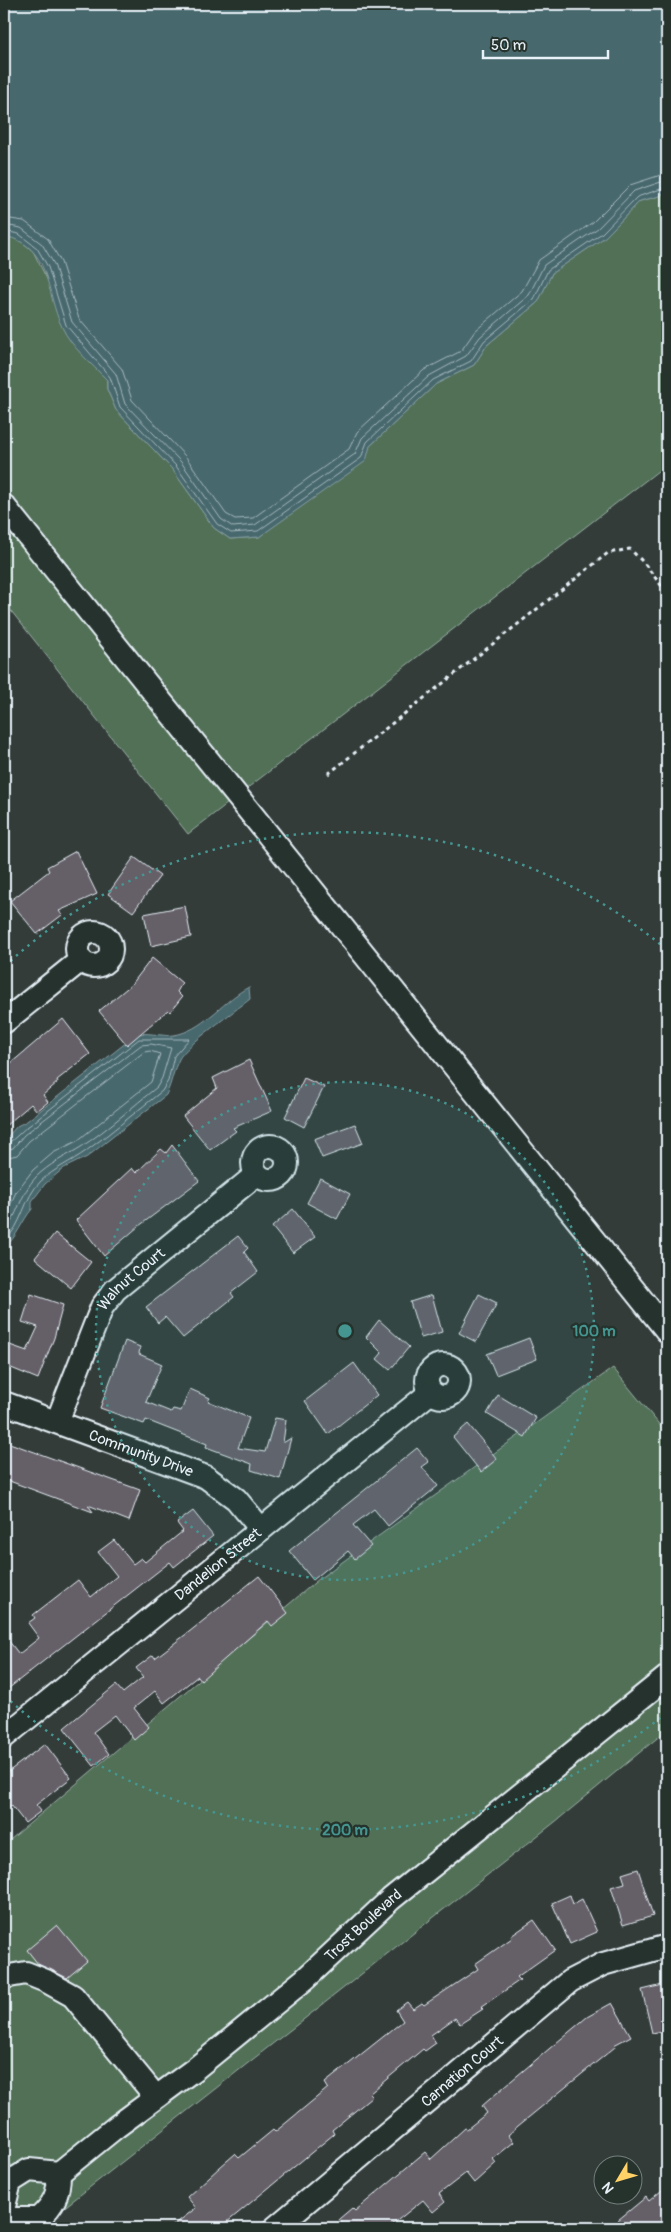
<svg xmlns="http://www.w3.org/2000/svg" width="671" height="2232" font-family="Pangolin,sans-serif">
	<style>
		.green { fill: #516f57; stroke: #9cb0a8 }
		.water { fill: #46676d; stroke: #879ea5 }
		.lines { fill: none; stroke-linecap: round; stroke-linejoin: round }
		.shore { stroke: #a7bac0; stroke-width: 1 }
		.building { fill: #655e67; stroke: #e8f1f8 }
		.minor-casing { stroke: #e8f1f8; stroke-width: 26 }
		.path { stroke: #e8f1f8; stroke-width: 3; stroke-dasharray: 4 4; stroke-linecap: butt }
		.minor { stroke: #26332d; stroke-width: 22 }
		.ring { fill: none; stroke: #459590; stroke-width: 2.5; stroke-dasharray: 2.5 5 }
		.labels { text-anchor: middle; stroke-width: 4.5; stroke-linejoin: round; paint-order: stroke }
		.street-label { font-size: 15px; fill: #e8f1f8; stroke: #26332d }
		.centre { fill: #459590; stroke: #26332d; stroke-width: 2.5 }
		.ring-label { font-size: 15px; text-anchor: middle; font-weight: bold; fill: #459590; stroke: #26332d; stroke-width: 4.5; stroke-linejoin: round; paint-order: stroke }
	</style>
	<rect width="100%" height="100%" fill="#333c39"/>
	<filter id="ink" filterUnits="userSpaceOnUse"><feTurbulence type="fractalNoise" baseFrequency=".02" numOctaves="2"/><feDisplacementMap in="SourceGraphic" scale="10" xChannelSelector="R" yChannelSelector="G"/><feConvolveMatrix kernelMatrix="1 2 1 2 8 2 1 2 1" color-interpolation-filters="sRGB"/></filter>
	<g filter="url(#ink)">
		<path class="green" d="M667 190V464L188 834 4 602V236L17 238 33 251 86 358 107 380V389L116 410 172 469 214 528 230 539 259 537 301 505 370 446 436 384 474 365 487 345 538 302 552 273 605 237 640 201 660 196Z
			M613 1368 667 1434V1730L555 1822 38 2228H4V1845L320 1578Z"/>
		<path class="water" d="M4 4H667V190L660 196 640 201 605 237 552 273 538 302 487 345 474 365 436 384 370 446 366 461 259 537 230 539 214 528 172 469 116 410 107 389V380C92 364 71 347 62 327 45 293 52 245 4 236Z
			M249 987 250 999C235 1011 186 1045 179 1059 173 1070 172 1083 166 1095L87 1157 64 1168 45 1184 32 1201V1209C21 1222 18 1236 4 1248V1141L17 1126 27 1121 137 1034C152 1032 165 1038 179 1034 206 1027 225 999 249 987Z"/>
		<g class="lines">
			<path class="shore" d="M4 218 24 221 48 239 61 262 79 319 122 369 132 400 186 457 226 514 235 519 253 518 349 449 357 432 424 370 461 351 475 331 522 291 539 260 593 222 630 185 667 173
				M4 225 21 228 42 244 54 264 72 322 116 374 125 404 181 462 221 519 233 527 255 525 355 454 362 438 429 376 466 356 480 337 529 295 544 265 598 228 634 191 667 180
				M4 231 19 234 37 248 48 267 66 325 110 377 120 407 176 466 217 524 231 533 258 531 361 458 367 442 433 380 471 361 484 341 534 299 548 270 602 233 637 197 667 187
				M4 1144C13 1143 21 1130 30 1125L139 1039H189L174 1056 168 1081 162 1091C137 1111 112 1132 86 1151 71 1162 55 1168 41 1181 23 1198 23 1226 4 1241
				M4 1151 13 1148 24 1135 141 1045 151 1044 171 1048 162 1078 157 1087C132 1107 107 1130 81 1147 65 1157 49 1164 36 1177 20 1194 18 1216 4 1233
				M4 1158 17 1155 29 1141 144 1052 150 1051 160 1054 151 1082 77 1141 53 1153 33 1170 16 1192 4 1219"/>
		</g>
		<path class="building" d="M76 851 97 894 59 911 62 915 37 934 10 901 49 871 47 867Z
			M134 857 160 876 133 912 108 894Z
			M185 906 191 937 151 946 144 914Z
			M152 958 182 983 177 992 182 997 170 1012 168 1010 127 1045 99 1011 132 984Z
			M63 1019 90 1054 57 1080 58 1082 43 1095 48 1102 37 1111 31 1104 4 1127V1069Z
			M249 1060 272 1111 233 1128 236 1131 210 1150 183 1116 217 1088 213 1078Z
			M304 1078 324 1087 304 1127 285 1117Z
			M355 1124 363 1143 322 1158 314 1139Z
			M172 1145 199 1181 139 1226 104 1256 76 1220 132 1168 136 1173 161 1149 166 1153Z
			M320 1178 350 1194 337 1219 307 1203Z
			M293 1209 315 1237 293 1253 272 1227Z
			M55 1233 91 1262 71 1288 35 1258Z
			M238 1236 248 1248 244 1252 258 1272 231 1293 234 1297 183 1338 165 1317 158 1323 146 1307Z
			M31 1294 63 1305 54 1338 38 1379 4 1365V1343L27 1351 38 1327 22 1322Z
			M479 1294 497 1303 476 1342 459 1333Z
			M432 1295 442 1332 421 1338 410 1302Z
			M379 1320 409 1347 390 1370 377 1359 382 1353 366 1337Z
			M529 1338 537 1359 496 1375 487 1354Z
			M125 1341 140 1347 139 1354 162 1364 146 1402 171 1412 173 1409 181 1411 190 1389 210 1398 208 1401 249 1418 238 1448 265 1452 275 1418 286 1420 283 1443 291 1438 280 1479 251 1470 252 1464 206 1447 207 1444 146 1420 144 1424 100 1408Z
			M354 1363 377 1395 328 1434 305 1401Z
			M498 1395 536 1418 525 1437 487 1414Z
			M468 1424 497 1459 481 1472 453 1437Z
			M4 1441 140 1490 129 1521 88 1505 93 1512 4 1479Z
			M417 1448 429 1462 422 1467 438 1486 388 1526 374 1509 353 1525 371 1546 355 1559 348 1551 313 1580 289 1551Z
			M193 1511 213 1536 174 1567 170 1562 4 1692V1635L19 1654 39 1638 28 1623 35 1618 33 1615 78 1580 91 1597 117 1576 98 1552 114 1540 133 1564 141 1558 145 1562 183 1531 177 1523Z
			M259 1576 288 1613 272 1626 268 1621 201 1680 198 1676 164 1703 155 1691 134 1708 149 1727 134 1740 115 1715 93 1732 109 1754 94 1766 64 1728 116 1685 123 1693 143 1677 136 1668 153 1655 155 1658 189 1632Z
			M45 1744 71 1778 36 1805 41 1811 25 1823 11 1805 4 1810V1775Z
			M638 1869 653 1916 623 1925 611 1887 625 1883 622 1874Z
			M570 1895 573 1904 582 1899 597 1932 570 1944 552 1903Z
			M534 1920 555 1950 517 1977 520 1980 481 2007 483 2009 460 2024 455 2018 431 2035 436 2043 425 2051 423 2049 369 2094 372 2097 332 2130 334 2134 220 2228H170L196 2208 187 2197 220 2167 235 2154 239 2158 273 2130 275 2132 328 2088 325 2083 403 2021 396 2010 407 2002 413 2009 422 2003 424 2005 478 1969 475 1964 512 1938 511 1936Z
			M57 1925 87 1961 67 1978 38 1964 27 1950Z
			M667 1984V2030L652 2033 642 1990Z
			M612 2003 631 2036 614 2045 615 2047 518 2126 508 2135 514 2142 493 2159 496 2163 474 2183 466 2173 439 2194 445 2202 433 2212 423 2200 388 2228H346L339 2219 352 2208 355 2211 425 2152 431 2159 465 2128 467 2129 487 2113 482 2106 505 2086 587 2017Z
			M667 2186V2219L655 2228H625L618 2220 646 2197 649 2201Z"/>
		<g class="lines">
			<g class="minor-casing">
				<g id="minor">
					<path d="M4 506 667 1331"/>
					<circle cx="94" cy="949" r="17"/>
					<path d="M4 1022 81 960"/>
					<circle cx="270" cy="1163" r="17"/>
					<circle cx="443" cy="1381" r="16"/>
					<path id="s1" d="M4 1403 206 1477 236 1499 261 1529"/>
					<path id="s2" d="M57 1422 102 1307 115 1290 257 1174"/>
					<path id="s3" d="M4 1737 431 1392"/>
					<path d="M4 1977 26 1973 46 1981 73 1996 156 2097"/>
					<path id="s4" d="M4 2206 10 2182 29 2170 59 2173 116 2127 196 2068 305 1979 391 1899 667 1677"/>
					<path d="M4 2219H38C54 2205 59 2194 59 2173"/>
					<path id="s5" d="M275 2228 570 1981 603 1964 667 1946"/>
				</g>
			</g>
			<path class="path" d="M328 774 608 553 630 549 644 563 667 593"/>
			<use href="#minor" class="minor"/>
		</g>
	</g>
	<circle cx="345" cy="1331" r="249" fill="#459590" fill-opacity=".12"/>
	<g class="ring">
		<circle cx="345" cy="1331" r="249"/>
		<path d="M666 1713A499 499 0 0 1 5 1696M5 966A499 499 0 0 1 666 949"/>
	</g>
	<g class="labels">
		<g class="street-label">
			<text dy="5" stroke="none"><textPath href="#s2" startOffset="164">Walnut Court</textPath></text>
			<text dy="5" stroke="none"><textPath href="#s1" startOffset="146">Community Drive</textPath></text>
			<text dy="5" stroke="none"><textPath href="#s3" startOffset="275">Dandelion Street</textPath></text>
			<text dy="5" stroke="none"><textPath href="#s4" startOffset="470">Trost Boulevard</textPath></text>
			<text dy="5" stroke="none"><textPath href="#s5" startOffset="244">Carnation Court</textPath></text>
		</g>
	</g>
	<circle cx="345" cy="1331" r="8" class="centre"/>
	<g class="ring-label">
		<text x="594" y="1336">100 m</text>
		<text x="345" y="1835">200 m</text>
	</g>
	<rect width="671" height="2232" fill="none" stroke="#26332d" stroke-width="20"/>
	<rect x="10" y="10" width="651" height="2212" fill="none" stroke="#e8f1f8" stroke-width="2" filter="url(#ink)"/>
	<g transform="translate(618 2180) rotate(232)"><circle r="24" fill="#26332d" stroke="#747f7e"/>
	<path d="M0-4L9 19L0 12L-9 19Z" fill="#ffd166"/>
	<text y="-8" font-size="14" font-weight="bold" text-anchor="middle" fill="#e8f1f8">N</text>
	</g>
	<path d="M483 50v8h125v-8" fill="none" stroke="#e8f1f8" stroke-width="2.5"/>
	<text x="491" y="50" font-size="15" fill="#e8f1f8" stroke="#26332d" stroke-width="4" paint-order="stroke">50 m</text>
</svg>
